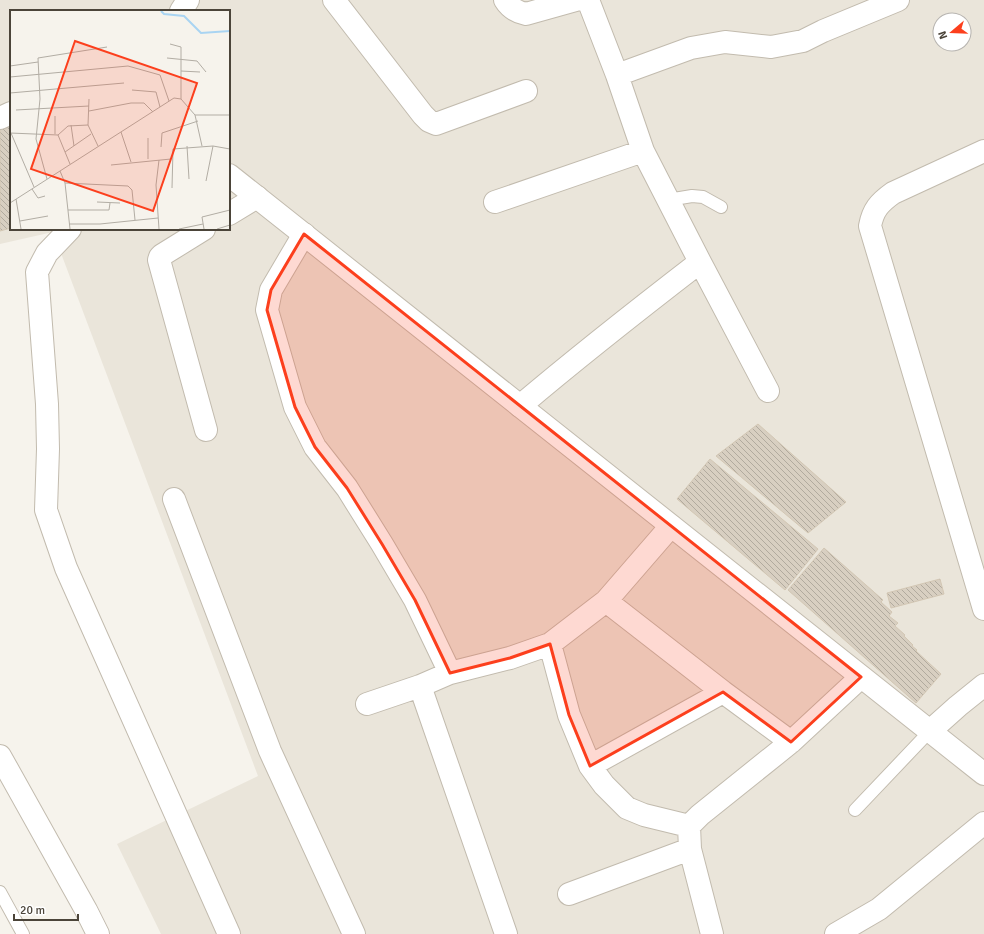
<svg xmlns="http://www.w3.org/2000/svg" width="984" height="934" font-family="Signika,sans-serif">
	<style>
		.residential { fill: #eae5da; fill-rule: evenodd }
		.building { fill: url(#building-back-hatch); stroke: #d3c7b4 }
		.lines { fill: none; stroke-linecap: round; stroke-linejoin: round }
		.service-casing { stroke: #c2bbae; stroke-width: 14 }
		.minor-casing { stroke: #c2bbae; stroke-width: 24 }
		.tertiary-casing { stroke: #c2bbae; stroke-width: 24 }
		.service { stroke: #fff; stroke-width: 12 }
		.minor { stroke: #fff; stroke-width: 22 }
		.tertiary { stroke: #fff; stroke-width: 22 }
		.marked { fill: #fc3f1d; fill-opacity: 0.2; stroke: #fc3f1d; stroke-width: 3; stroke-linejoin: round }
		.inset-river { fill: none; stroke: #a9d4f2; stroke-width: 2 }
		.inset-road { fill: none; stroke: #b2ada4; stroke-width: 1 }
		.view { fill: #fc3f1d; fill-opacity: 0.15; stroke: #fc3f1d; stroke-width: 2 }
		.inset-edge { fill: none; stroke: #4b4439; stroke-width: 2 }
	</style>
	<defs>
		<pattern id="building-back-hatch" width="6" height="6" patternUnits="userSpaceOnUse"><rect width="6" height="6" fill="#d8cfc1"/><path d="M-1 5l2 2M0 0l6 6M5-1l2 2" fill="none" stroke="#b1aa9e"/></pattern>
	</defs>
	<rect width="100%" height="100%" fill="#f6f3ec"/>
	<path class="residential" d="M0 0H984V934H161L117 844 258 776 53 232 0 244ZM11 11H229V229H11ZM940 20H964V44H940Z"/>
	<path class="building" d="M11 125V228L0 231V129Z
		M758 424 846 502 808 533 716 456Z
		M710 459 818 549 785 590 677 499Z
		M824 548 883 600 881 602 892 612 889 616 898 623 895 626 905 635 904 636 913 645 912 646 917 650 916 651 941 674 916 703 788 590Z
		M940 579 944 594 891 608 887 593Z"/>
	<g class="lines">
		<g class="service-casing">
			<path id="service" d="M668 200 692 196 703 197 721 207
				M855 810 930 731
				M0 892 23 934"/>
		</g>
		<g class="minor-casing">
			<path id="minor" d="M334 0 423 115 429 121 436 124 526 91
				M505 0C510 8 516 12 526 14L576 0
				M588 0 617 75 643 151 700 262 768 391
				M617 75 691 48 725 42 771 47 803 41 823 31 898 0
				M0 118 11 113
				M984 151 893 193C879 203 873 210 870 226L984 609
				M495 202 643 151
				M229 214 257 197
				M70 229 47 253 37 272 47 404 48 449 46 510 66 568 229 934
				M204 229 162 255 160 257 159 260 206 430
				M304 234 271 290 267 310 295 407 315 447 347 488 382 544 415 600 450 673
				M520 406C579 356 639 309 700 262
				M174 499 270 751 354 934
				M606 601 723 692 791 742
				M550 644 569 715 590 766 604 785 627 808 644 815 689 826
				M420 686 506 934
				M367 704 420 686 450 673 510 658 550 644 606 601 671 526
				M930 731 958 706 984 685
				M0 756 86 910 98 934
				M590 766 723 692
				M569 894 690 849
				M712 934 690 849 689 826 700 815 791 742 861 677
				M836 934 879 909 984 823"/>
		</g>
		<g class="tertiary-casing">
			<path id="tertiary" d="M181 11 188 0
				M229 175 984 774"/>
		</g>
		<use href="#service" class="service"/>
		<use href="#minor" class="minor"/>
		<use href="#tertiary" class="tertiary"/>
	</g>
	<path class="marked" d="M304 234 861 677 791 742 723 692 590 766 569 715 550 644 510 658 450 673 415 600 382 544 347 488 315 447 295 407 267 310 271 290Z"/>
	<g transform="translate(10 10)">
		<rect width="220" height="220" fill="#f6f3ec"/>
		<path class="inset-river" d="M151 1 154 4 174 6 191 23 220 21"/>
		<path class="inset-road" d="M160 34 171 37V89M157 48 187 51 196 62M0 56 28 52M171 61 190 62M0 67 118 56 150 65 159 91M122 80 146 82 150 97M0 83 114 73M79 89 78 115 88 136M6 100 79 96M79 101 121 93H134L143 102M185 105H220M45 106V124M61 115 64 136M111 122 121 152M0 123 48 125 60 154M1 123 24 177M48 125 58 116 78 115M138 128V149M177 136 179 169M151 137 152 123 188 111M55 142 81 124M101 155 161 149M50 161 55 173 60 219M37 169 26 129 30 89 28 48 97 37M196 171 203 136M55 173 118 176 122 180 125 210M162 178 163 139 203 136 220 139M22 179 28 188 35 186M6 189 11 219M87 192 110 193M0 193 164 88 171 89 185 105 192 136M58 200H99L100 193M10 211 38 206M59 214H90L148 208M149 219 146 175 149 150M169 219 193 214M194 219 192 207 220 200M207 219 220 215"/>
		<path class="view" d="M65 31 187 73 143 201 21 159Z"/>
		<rect width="220" height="220" class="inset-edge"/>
	</g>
	<g transform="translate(952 32) rotate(251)"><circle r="19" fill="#ffffff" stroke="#b7b4b0"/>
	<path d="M0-3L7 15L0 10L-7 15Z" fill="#fc3f1d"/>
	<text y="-6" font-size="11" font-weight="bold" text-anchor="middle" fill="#4b4439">N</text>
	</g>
	<path d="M14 914v6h64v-6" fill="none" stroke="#4b4439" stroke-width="2"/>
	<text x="20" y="914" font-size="12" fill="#4b4439" stroke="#ffffff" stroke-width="3" paint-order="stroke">20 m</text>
</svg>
